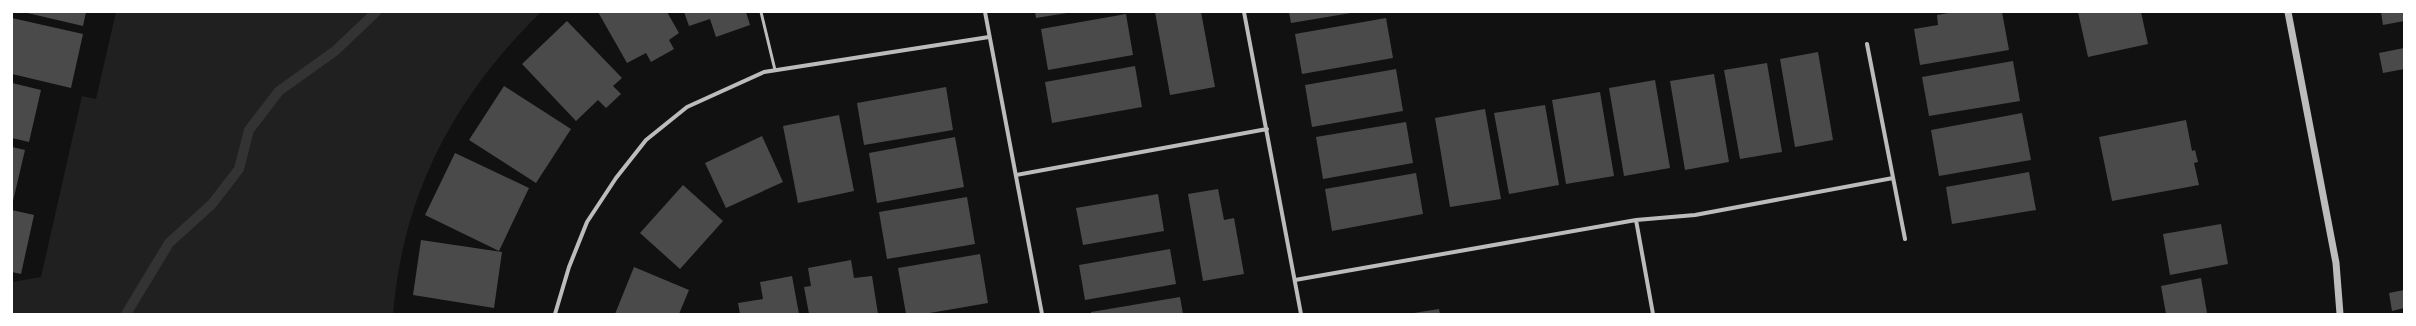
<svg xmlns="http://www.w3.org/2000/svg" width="2416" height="326" font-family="'Work Sans',sans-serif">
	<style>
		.green { fill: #202020 }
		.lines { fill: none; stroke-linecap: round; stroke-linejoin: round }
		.stream { stroke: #333; stroke-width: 10 }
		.building { fill: #4a4a4a }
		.service { stroke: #bcbcbc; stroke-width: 3 }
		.minor { stroke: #bcbcbc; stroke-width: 4 }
		.tertiary { stroke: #bcbcbc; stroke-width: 7 }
	</style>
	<rect width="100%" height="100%" fill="#111"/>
	<path class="green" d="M116 12H541C455 96 403 193 393 314H12V282L41 277 82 96 96 99Z"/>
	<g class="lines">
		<path class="stream" d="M126 314 169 243 212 204 239 169 249 130 279 91 335 51 376 12"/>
	</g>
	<path class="building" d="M23 12H86L83 26Z
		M598 12H667L679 33 669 40 674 49 651 62 646 53 627 63Z
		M684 12H746L750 25 716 37 710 19 689 26Z
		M1035 12H1067V13L1036 18Z
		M1155 12H1201L1215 87 1170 95Z
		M1289 12H1351V13L1291 23Z
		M1954 12H2002L2009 50 1920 65 1914 29 1938 25 1937 15Z
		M2078 12H2141L2148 44 2088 57Z
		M2381 12H2404V21L2383 25Z
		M1126 14 1133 55 1048 70 1041 29Z
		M12 18 83 34 71 88 12 74Z
		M1386 18 1393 58 1302 74 1295 34Z
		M567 21 622 78 613 86 621 94 606 108 598 100 576 121 522 64Z
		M2404 48V69L2383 73 2379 53Z
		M1818 52 1833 140 1795 147 1780 59Z
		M2013 61 2020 101 1929 116 1922 77Z
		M1767 63 1782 152 1740 159 1724 70Z
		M1135 66 1142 107 1052 123 1045 82Z
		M1396 69 1403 111 1312 127 1305 85Z
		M1714 74 1729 162 1685 170 1670 81Z
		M1655 80 1670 168 1624 176 1609 88Z
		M12 83 41 90 29 142 12 138Z
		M504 86 571 129 536 183 469 140Z
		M946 87 953 130 864 145 857 103Z
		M1600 92 1614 176 1566 184 1552 100Z
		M1545 105 1559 185 1509 194 1494 113Z
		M1485 109 1501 199 1450 207 1435 118Z
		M2022 113 2031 160 1939 176 1931 130Z
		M839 115 854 191 798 203 783 126Z
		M2186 120 2192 151 2195 150 2198 162 2194 163 2199 185 2112 201 2099 137Z
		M1406 122 1413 163 1323 179 1316 137Z
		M762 136 783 182 726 208 705 163Z
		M955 137 964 187 877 203 869 153Z
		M12 147 25 150 13 201H12Z
		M455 153 529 188 499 251 425 215Z
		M2029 172 2036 210 1952 224 1946 187Z
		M1416 173 1423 214 1332 231 1325 189Z
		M683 185 723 221 680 269 640 233Z
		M1218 189 1224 220 1234 218 1244 274 1203 281 1188 194Z
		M1158 194 1164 231 1083 245 1076 208Z
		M967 197 975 244 887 259 879 212Z
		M12 210 34 215 21 274 12 272Z
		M2221 224 2228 264 2170 275 2163 234Z
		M421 240 502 252 494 308 413 295Z
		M1170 249 1176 284 1085 300 1079 265Z
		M980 254 988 303 924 314H906L898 268Z
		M851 260 854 278 872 276 878 314H809L804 287 811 286 808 268Z
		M634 267 689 290 679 314H615Z
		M792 276 799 314H740L738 303 763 299 760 282Z
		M2201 278 2207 313 2166 314 2161 286Z
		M2404 290V308L2392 311 2389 293Z
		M1180 297 1183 314H1091V312Z
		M1439 309 1440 314H1414V313Z"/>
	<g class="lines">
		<path class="service" d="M761 12 775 70"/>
		<path class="minor" d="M985 12 1042 314
			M1244 12 1301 314
			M1867 44 1905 239
			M1016 175 1267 129
			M1636 220 1653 314
			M1295 280 1636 220 1695 215 1893 178
			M555 314 569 267 587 222 616 178 646 140 687 107 764 72 989 37"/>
		<path class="tertiary" d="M2288 12 2336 263 2340 314"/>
	</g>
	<rect width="2416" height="326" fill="none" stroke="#ffffff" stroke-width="26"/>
</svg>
